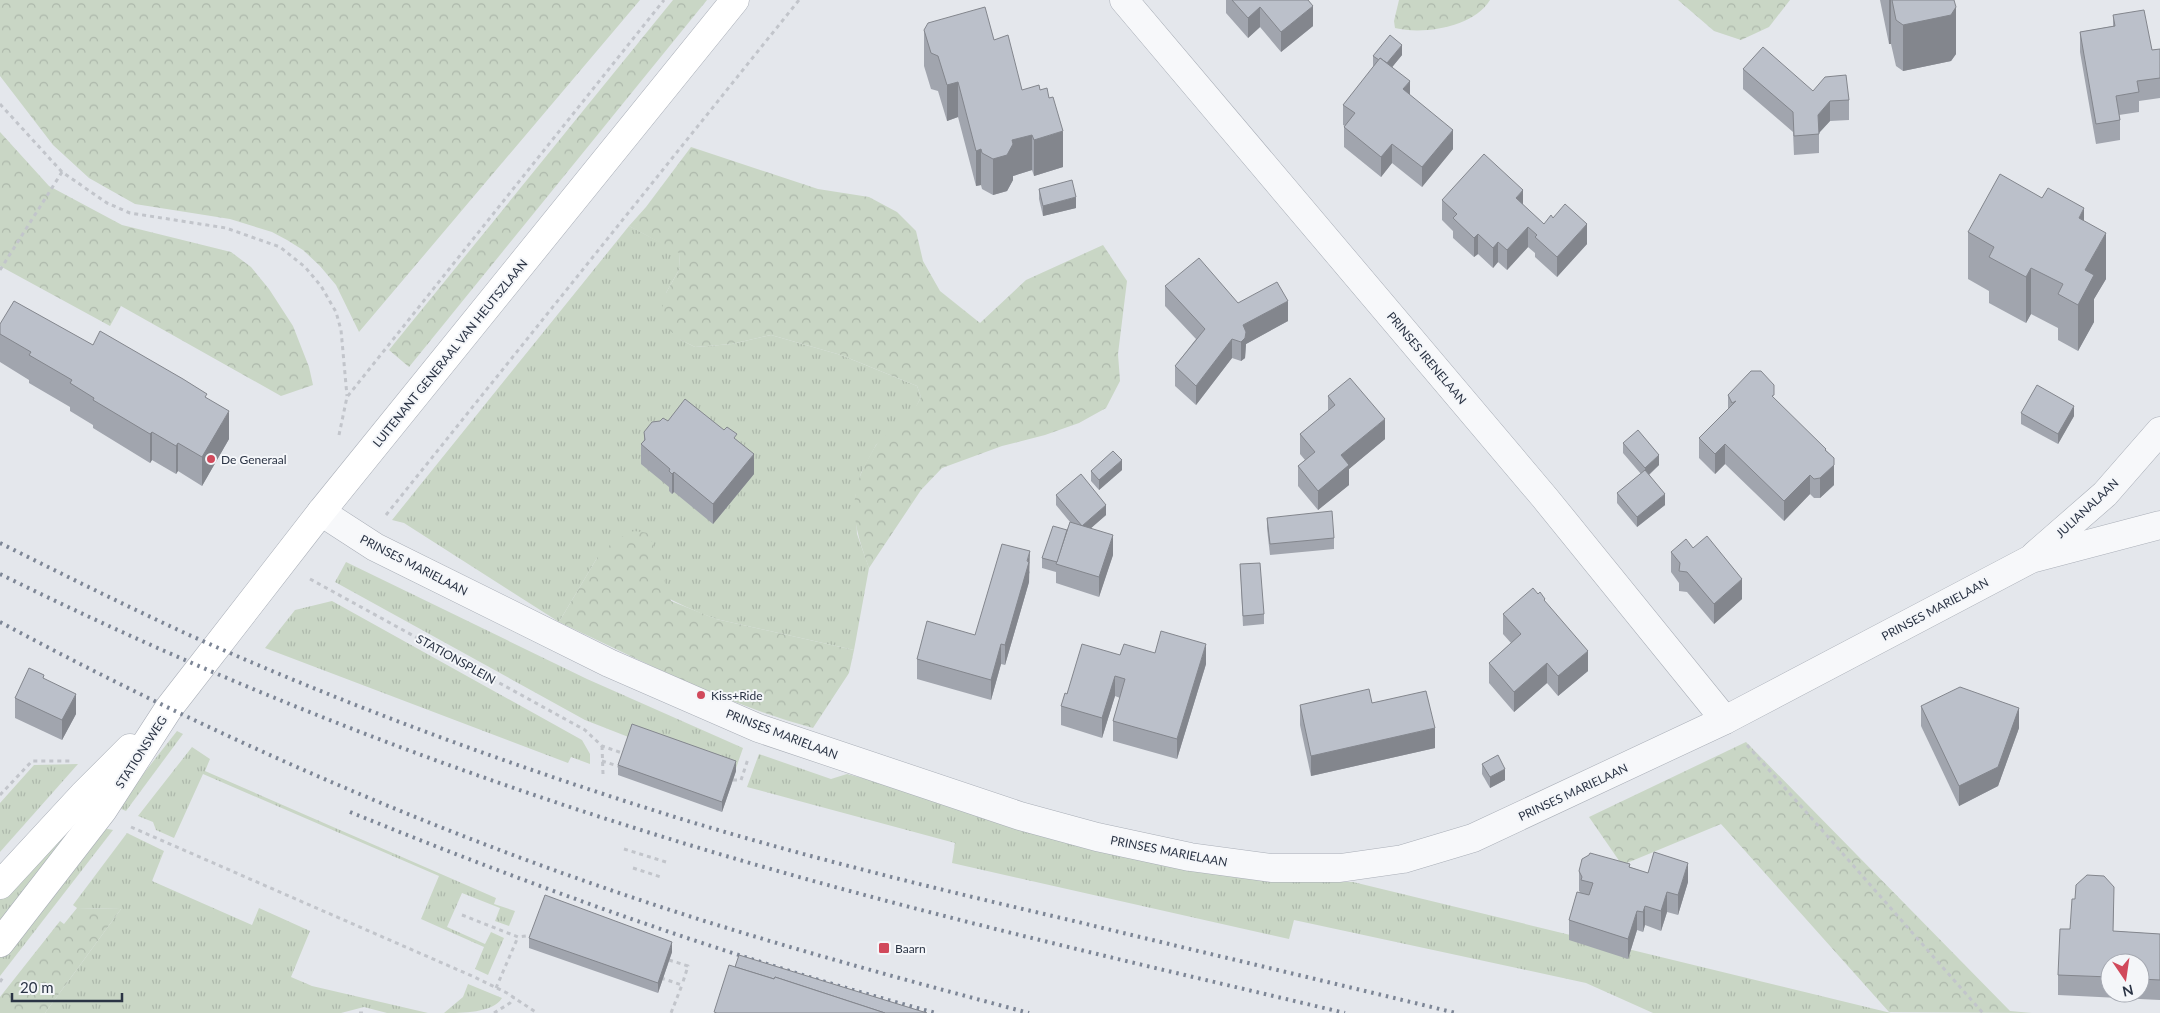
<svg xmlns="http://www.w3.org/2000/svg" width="2160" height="1013" viewBox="0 0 2160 1013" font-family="Lato,sans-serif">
<defs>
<pattern id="grass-tufts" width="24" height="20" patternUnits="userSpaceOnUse" patternTransform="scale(1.25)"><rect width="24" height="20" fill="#c9d6c5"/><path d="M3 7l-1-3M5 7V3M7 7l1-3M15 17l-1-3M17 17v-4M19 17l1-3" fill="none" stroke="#adb8ab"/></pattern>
<pattern id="forest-crowns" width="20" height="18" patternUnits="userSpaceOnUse" patternTransform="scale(1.25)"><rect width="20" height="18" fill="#c9d6c5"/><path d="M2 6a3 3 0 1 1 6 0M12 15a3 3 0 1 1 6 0" fill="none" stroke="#adb8ab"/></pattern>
</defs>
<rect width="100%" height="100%" fill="#e4e7ec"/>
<g fill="url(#grass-tufts)">
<path d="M629,226l50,26 1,16 -14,25 15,47 14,7 37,-3 39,-9 70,20 76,31 4,11 -7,14 -14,15 -24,19 -15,28 -6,25 2,36 12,34 -15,82 -138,-31c-43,-15 -80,-39 -119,-61l-38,64 -155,-99 -12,-3z"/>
<polygon points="346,562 587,679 743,748 735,771 631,738 585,720 335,582"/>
<polygon points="332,601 582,740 590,754 590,764 571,757 568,763 265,648 295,610"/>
<polygon points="177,731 183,734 126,811 119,808 118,806"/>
<polygon points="192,747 210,759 205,771 496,898 494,904 515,911 509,926 495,921 500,908 462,893 447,927 485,944 491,932 504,938 488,975 475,969 484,947 421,919 439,876 203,774 174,838 156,830 153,822 138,816"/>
<polygon points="759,754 831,779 847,774 896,787 1067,843 1264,880 1353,882 1891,1013 1653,1013 1586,983 1294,920 1289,939 952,863 955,843 747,787"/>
<polygon points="78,764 0,852 0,803 34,765"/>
<polygon points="82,812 86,815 0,925 0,900"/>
<polygon points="103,828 113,830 0,976 0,957"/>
<polygon points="127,833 164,851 152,881 252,925 259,908 310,931 291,977 312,986 428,1013 387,1013 364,1007 341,1013 45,1013 121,909 77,908 73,905"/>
<path d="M468,984l34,14c-9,15 -40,15 -58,15l19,-16z"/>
</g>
<g fill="url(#forest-crowns)">
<polygon points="0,0 640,0 359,332 336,285 320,266 303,250 287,240 272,232 230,219 135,204 89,178 53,145 0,76"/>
<polygon points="673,0 707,0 409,367 389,350"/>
<path d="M1399,0h91c-16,27 -66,35 -95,28l-1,-7z"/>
<polygon points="1678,0 1790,0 1769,27 1741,40 1714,31"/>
<polygon points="0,132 49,186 122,225 231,252 251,267 269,289 293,326 309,367 313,385 281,396 121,306 110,326 0,266"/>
<path d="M691,147l127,42 51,8 28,15 19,19 7,30 17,30 40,32 46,-43 77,-35 24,36 -9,73 2,27 -14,27 -27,15 -34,12 -43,11 -60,22 -21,22 -52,78c-14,-38 -23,-69 -2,-107 3,-5 6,-12 10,-17 17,-18 32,-22 44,-47l-4,-11 -76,-31 -70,-20 -39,9 -37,3 -14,-7 -13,-11 -6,-21 4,-15 14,-25 -1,-15 -50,-27 17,-19z"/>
<path d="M634,531l15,2 22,68 45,18 138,31 -5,23 -36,55c-89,-24 -171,-67 -254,-106l38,-64 19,-19z"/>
<polygon points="1746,742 2010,1011 2032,1013 1889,1012 1721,824 1622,865 1589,817"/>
<polygon points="77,908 121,909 45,1013 0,1013 0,997 60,921 64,924"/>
</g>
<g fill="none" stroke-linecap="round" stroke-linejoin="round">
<g stroke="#a9aeb7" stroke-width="29">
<g id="minor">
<polyline points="1124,0 1545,498 1725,720"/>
<polyline points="321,512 375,547 609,663 758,728 1020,816 1097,837 1190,857 1271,868 1340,868 1403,859 1473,838 1725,720 2031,559 2160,525"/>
<polyline points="2035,555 2105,494 2160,431"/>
</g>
</g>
<g stroke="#a9aeb7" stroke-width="29">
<g id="secondary">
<polyline points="0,885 83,795 130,748"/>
<polyline points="0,943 103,810 169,708 321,512 735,0"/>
</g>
</g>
<g stroke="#c2c5cb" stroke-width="3" stroke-dasharray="4 4" stroke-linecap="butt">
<polyline points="0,104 62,172 107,203 130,213 226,228 280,247 305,267 321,286 336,312 341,330 347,396"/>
<polyline points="0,270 62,172"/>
<polyline points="339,435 347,397 664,0"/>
<polyline points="386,515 799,0"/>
<polyline points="310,579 585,730 602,746 625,754"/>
<polyline points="1747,745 1983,1013"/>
<polyline points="602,746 603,774"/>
<polyline points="602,761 621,767"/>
<polyline points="733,780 741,780"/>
<polyline points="741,780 748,759"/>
<polyline points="0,795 32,761 71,761"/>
<polyline points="131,827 472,976 507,993 537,1013"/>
<polyline points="624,849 666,862"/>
<polyline points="633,868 661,877"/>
<polyline points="462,915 518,937 534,935"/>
<polyline points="669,960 688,966 682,985"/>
<polyline points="661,978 682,985 671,1013"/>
<polyline points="0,982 4,976"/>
<polyline points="496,988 518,937"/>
<polyline points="359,1013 365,1013"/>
<polyline points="494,1013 510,1003 514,997"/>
</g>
<use href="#minor" stroke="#f7f8fa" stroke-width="28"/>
<use href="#secondary" stroke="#fff" stroke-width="28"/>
<g stroke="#7d8696" stroke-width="4" stroke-dasharray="2.5 5" stroke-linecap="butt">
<path d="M0,543c62,31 124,62 187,91 160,72 325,132 491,184 131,40 263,72 396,103 127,31 255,61 382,92"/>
<path d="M0,574c230,114 471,206 716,279 208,62 419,110 629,160"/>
<path d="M0,622c205,110 419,204 640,278 128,43 258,78 389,113"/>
<path d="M350,812c192,78 386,148 586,201"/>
</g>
</g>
<g fill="#a1a5ae" fill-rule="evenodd">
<polygon points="1226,0 1308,0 1313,26 1281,52 1260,27 1248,38 1226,13"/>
<polygon points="1880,0 1954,0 1956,54 1951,61 1903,71 1896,66 1891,44 1889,44"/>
<polygon points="2113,15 2152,50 2160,49 2160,98 2139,101 2139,112 2119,115 2120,120 2120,140 2096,144 2080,52 2080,32 2113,26"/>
<polygon points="924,30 994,40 1022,90 1063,167 1034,176 1032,170 1013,176 1013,180 1007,191 993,195 982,189 981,185 976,186 958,117 947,121 938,91 931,89 924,66"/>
<polygon points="1402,55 1392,67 1410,95 1453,149 1422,187 1392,163 1381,177 1344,147 1344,127 1345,126 1343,125 1343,105 1374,67 1373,66 1373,56"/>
<polygon points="1743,69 1813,91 1849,100 1849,120 1830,121 1819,133 1819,153 1794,155 1793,132 1743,89"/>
<polygon points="1039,189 1076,208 1043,216 1039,199"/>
<polygon points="1442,200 1523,205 1544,224 1553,218 1587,244 1557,277 1535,257 1535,253 1528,247 1507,270 1498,262 1493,268 1478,254 1474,257 1453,238 1453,231 1442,220"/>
<polygon points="2084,221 2106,279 2094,299 2094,322 2078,351 2058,340 2058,328 2031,314 2026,323 1989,303 1989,291 1968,279 1968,232"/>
<polygon points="1165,286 1238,303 1288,321 1246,344 1245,358 1241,361 1232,358 1196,405 1175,386 1175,366 1196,339 1165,306"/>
<polygon points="0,324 93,345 207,398 229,439 202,486 178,471 176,474 152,460 150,463 93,428 93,425 70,411 70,407 29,383 29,380 0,362"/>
<polygon points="1728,395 1774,399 1834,458 1834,485 1820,498 1814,498 1810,494 1784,521 1725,464 1715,474 1699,458 1699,438 1728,409"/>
<polygon points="1328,396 1385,439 1349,469 1349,485 1318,510 1298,486 1298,466 1305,460 1300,454 1300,434 1328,411"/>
<polygon points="2021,413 2074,416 2058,444 2021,424"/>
<polygon points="668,421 737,440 754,474 713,524 674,492 672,494 669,491 669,487 641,464 641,444 644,440 644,432"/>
<polygon points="1623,443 1659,465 1649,475 1665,505 1637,527 1617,503 1617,493 1641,474 1623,453"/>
<polygon points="1122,470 1099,490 1091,481 1091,471"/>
<polygon points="1056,495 1106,515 1091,528 1113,555 1099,597 1056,583 1056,572 1042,568 1042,558 1067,530 1070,522 1056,505"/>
<polygon points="1267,518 1334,538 1334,549 1270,555 1267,528"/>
<polygon points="1693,548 1742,599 1714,624 1687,592 1679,591 1679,583 1671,572 1671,552"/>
<polygon points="1240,564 1264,614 1264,624 1243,626"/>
<polygon points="1030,571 1029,574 1029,582 1005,665 1001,664 991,700 917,679 917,659 975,635"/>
<polygon points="1545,602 1588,671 1558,696 1547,683 1514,712 1489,683 1489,663 1511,643 1503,634 1503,614"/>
<polygon points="1155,653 1206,664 1177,759 1113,741 1113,721 1120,698 1115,696 1102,738 1061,725 1061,706 1067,694 1120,655"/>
<polygon points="15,698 76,714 62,740 15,718"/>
<polygon points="1372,703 1435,748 1311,776 1300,725 1300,705"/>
<polygon points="1921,706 2019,728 1998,786 1959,806 1921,726"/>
<polygon points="1482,764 1505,780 1490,788 1482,774"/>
<polygon points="618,765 736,771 722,812 618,775"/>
<polygon points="1630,867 1648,873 1688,882 1678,915 1667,912 1661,931 1645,925 1643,932 1637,930 1628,959 1569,940 1569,920 1580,892 1579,891 1579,871"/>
<path d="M2114,907l-1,24 47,3v66l-102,-5v-20l12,-46zM2110,963h30v30h-30z"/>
<polygon points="529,938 672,952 658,993 529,948"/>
</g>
<g fill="#83868d">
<rect x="1889" y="0" width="2" height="44"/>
<polygon points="1313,6 1313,26 1281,52 1281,32"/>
<polygon points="1260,7 1260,27 1248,38 1248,18"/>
<polygon points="1956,7 1956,54 1951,61 1903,71 1903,25"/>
<polygon points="1402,45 1402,55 1385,76 1385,65"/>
<polygon points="1410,81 1410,101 1403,89"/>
<polygon points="958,82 958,117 947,121 947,85"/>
<polygon points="1830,101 1830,121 1818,134 1818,115"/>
<polygon points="1453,130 1453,149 1422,187 1422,167"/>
<polygon points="1063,131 1063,167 1034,176 1034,140"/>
<polygon points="1032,135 1032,170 1013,176 1013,180 1007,191 993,195 993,159 1012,140"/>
<polygon points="1392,144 1392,163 1381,177 1381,157"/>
<polygon points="981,149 981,185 976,186 976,151"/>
<polygon points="1523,190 1523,209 1516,198"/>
<polygon points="1076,197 1076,208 1043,216 1043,206"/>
<polygon points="2084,208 2084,255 2079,218"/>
<polygon points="1587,224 1587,244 1557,277 1557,257"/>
<polygon points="1528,227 1528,247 1507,270 1507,250"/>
<polygon points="2106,233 2106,279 2094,299 2094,322 2078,351 2078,305 2085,270"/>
<polygon points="1478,234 1478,254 1474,257 1474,238"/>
<polygon points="1498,242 1498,262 1493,268 1493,248"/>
<polygon points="2031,268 2031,314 2026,323 2026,277"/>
<polygon points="1288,301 1288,321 1246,344 1245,358 1241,361 1241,342 1243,325"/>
<polygon points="1232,339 1232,358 1196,405 1196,386"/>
<polygon points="2074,406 2074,416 2058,444 2058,434"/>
<polygon points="229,411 229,439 202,486 202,457"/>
<polygon points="1385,419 1385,439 1349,469 1349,485 1318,510 1318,491 1341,455"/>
<polygon points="152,432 152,460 150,463 150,434"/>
<polygon points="178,443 178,471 176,474 176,446"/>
<polygon points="1725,444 1725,464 1715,474 1715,454"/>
<polygon points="754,454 754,474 713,524 713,504"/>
<polygon points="1659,455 1659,465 1645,478 1645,468"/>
<polygon points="1122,460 1122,470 1099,490 1099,480"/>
<polygon points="1834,465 1834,485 1820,498 1820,478"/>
<polygon points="674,472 674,492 672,494 672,474"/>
<polygon points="1810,475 1810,494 1784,521 1784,501"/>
<polygon points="1665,494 1665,505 1637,527 1637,517"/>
<polygon points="1106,505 1106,515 1082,536 1082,526"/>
<polygon points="1113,535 1113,555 1099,597 1099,577"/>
<polygon points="1030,551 1029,582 1005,665 1005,645"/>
<polygon points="1742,579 1742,599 1714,624 1714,604"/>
<polygon points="1001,644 1001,664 991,700 991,680"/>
<polygon points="1206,644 1206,664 1177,759 1177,739"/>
<polygon points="1588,651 1588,671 1558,696 1558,676"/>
<polygon points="1547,663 1547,683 1514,712 1514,692"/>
<polygon points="1115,676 1115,696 1102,738 1102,718"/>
<polygon points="76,694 76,714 62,740 62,720"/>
<polygon points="2019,708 2019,728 1998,786 1959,806 1959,786"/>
<polygon points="1435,728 1435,748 1311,776 1311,756"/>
<polygon points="736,761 736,771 722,812 722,802"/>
<polygon points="1505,769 1505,780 1490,788 1490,777"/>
<polygon points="1688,863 1688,882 1678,915 1678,895"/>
<polygon points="1667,892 1667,912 1661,931 1661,911"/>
<polygon points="1645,906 1645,925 1643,932 1643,912"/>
<polygon points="1637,911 1637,930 1628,959 1628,939"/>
<polygon points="672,942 672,952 658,993 658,983"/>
</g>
<g fill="#bbc0ca" stroke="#83868d">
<polygon points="1232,0 1308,0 1313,6 1281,32 1260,7 1248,18"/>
<polygon points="1892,0 1954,0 1956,7 1951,15 1903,25 1896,20"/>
<polygon points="985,7 994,40 1008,35 1022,90 1039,85 1040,90 1047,88 1049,98 1053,97 1063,131 1034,140 1032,135 1012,140 1013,144 1007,155 993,159 982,153 981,149 976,151 958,82 947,85 938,56 931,53 924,30 928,23"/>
<polygon points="2144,10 2152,50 2160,49 2160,78 2137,81 2139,92 2116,96 2120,120 2096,124 2080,32 2115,26 2113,15"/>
<polygon points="1390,35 1402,45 1387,63 1380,58 1379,60 1373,56"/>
<polygon points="1763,47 1813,91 1825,77 1846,75 1849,100 1830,101 1818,115 1819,134 1794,136 1793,112 1743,69"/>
<polygon points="1380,58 1410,81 1403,89 1453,130 1422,167 1392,144 1381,157 1344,127 1355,113 1343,105"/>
<polygon points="1484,154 1523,190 1516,198 1544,224 1551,215 1553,218 1565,204 1587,224 1557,257 1535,237 1537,235 1528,227 1507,250 1498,242 1493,248 1478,234 1474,238 1453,218 1457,214 1442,200"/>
<polygon points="2000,174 2042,198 2048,188 2084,208 2079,218 2106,233 2085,270 2094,275 2078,305 2058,294 2063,284 2031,268 2026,277 1989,257 1994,247 1968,232"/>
<polygon points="1072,180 1076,197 1043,206 1039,189"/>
<polygon points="1199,258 1238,303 1277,282 1288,301 1243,325 1246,332 1245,338 1241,342 1232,339 1196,386 1175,366 1205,329 1165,286"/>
<polygon points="14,301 93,345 100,331 183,379 207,394 205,397 229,411 202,457 178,443 176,446 152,432 150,434 93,400 94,398 70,383 72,380 29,355 31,352 0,334 0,324"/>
<polygon points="1751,371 1761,371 1774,385 1774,395 1772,396 1826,449 1825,450 1834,458 1834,465 1820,478 1814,479 1810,475 1784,501 1725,444 1715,454 1699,438 1736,401 1732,403 1728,395"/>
<polygon points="1350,378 1385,419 1341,455 1349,465 1318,491 1298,466 1315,452 1300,434 1335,405 1328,396"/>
<polygon points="2037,385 2074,406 2058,434 2021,413"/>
<polygon points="685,399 724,430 727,427 737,434 734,438 754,454 713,504 674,472 672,474 669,471 670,469 641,444 645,440 644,432 652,422 660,421 663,418 668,421"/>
<polygon points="1638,430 1659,455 1645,468 1623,443"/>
<polygon points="1113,451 1122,460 1099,480 1091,471"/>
<polygon points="1645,470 1665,494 1637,517 1617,493"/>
<polygon points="1081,474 1106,505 1082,526 1056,495"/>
<polygon points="1332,511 1334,538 1270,544 1267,518"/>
<polygon points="1070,522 1113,535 1099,577 1056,564"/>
<polygon points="1053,526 1067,530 1057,562 1042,558"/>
<polygon points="1707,536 1742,579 1714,604 1687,572 1679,571 1680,563 1671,552 1686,539 1693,548"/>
<polygon points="1002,544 1030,551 1027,561 1029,562 1005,645 1001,644 991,680 917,659 927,621 975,635"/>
<polygon points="1260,563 1264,614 1243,616 1240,564"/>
<polygon points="1533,588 1538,594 1540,592 1545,599 1544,600 1588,651 1558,676 1547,663 1514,692 1489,663 1521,634 1503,614"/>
<polygon points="1161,631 1206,644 1177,739 1113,721 1125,679 1115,676 1102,718 1061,706 1065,693 1067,694 1082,644 1120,655 1124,644 1155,653"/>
<polygon points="29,668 44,675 43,678 76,694 62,720 15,698"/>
<polygon points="1960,687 2019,708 1998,767 1959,786 1921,706"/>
<polygon points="1369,689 1372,703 1426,691 1435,728 1311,756 1300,705"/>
<polygon points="632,724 736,761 722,802 618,765"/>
<polygon points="1498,755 1505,769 1490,777 1482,764"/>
<polygon points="1654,852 1688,863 1678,895 1667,892 1661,911 1645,906 1643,912 1637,911 1628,939 1569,920 1577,892 1589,895 1593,883 1581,880 1582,877 1579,871 1582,859 1589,855 1590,853 1630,864 1629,867 1648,873"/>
<polygon points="2087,875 2104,876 2114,887 2113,931 2160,934 2160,980 2140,979 2140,963 2110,963 2110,977 2058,975 2060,929 2070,929 2072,899 2075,899 2076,885"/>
<polygon points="545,895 672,942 658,983 529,938"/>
<polygon points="739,955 927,1013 885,1013 775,977 774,979 735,967"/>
<polygon points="729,965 774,979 775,977 885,1013 717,1013 714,1012"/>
</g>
<g fill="#d1495b" stroke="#f4f6f9" stroke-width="2">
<circle cx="211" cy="459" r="5"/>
<circle cx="701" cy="695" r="5"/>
<rect x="878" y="942" width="12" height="12" rx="2.5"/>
</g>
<g text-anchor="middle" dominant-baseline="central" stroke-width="4" stroke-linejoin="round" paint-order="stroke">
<g font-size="12" fill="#2b3445" stroke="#f4f6f9">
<text transform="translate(450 353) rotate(-51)">LUITENANT GENERAAL VAN HEUTSZLAAN</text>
<text transform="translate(1427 358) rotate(50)">PRINSES IRENELAAN</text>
<text transform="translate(2087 508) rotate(-43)">JULIANALAAN</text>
<text transform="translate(414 565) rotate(27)">PRINSES MARIELAAN</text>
<text transform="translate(1935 609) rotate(-28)">PRINSES MARIELAAN</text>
<text transform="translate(456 659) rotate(29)">STATIONSPLEIN</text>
<text transform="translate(782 734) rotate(21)">PRINSES MARIELAAN</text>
<text transform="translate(141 752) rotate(-57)">STATIONSWEG</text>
<text transform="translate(1573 792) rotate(-25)">PRINSES MARIELAAN</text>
<text transform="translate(1169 851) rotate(11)">PRINSES MARIELAAN</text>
</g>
<g font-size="12" fill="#2b3445" stroke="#f4f6f9" text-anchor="start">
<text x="221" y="459">De Generaal</text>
<text x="711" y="695">Kiss+Ride</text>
<text x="895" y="948">Baarn</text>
</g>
</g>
<g transform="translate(2125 978) rotate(167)"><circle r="24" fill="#f4f6f9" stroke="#a4a8b1"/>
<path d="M0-4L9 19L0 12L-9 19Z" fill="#d1495b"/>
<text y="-8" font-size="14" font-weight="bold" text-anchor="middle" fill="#2b3445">N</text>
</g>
<path d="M12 993v8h110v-8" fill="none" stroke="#2b3445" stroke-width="2.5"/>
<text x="20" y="993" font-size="15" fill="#2b3445" stroke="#f4f6f9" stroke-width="4" paint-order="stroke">20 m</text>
</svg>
